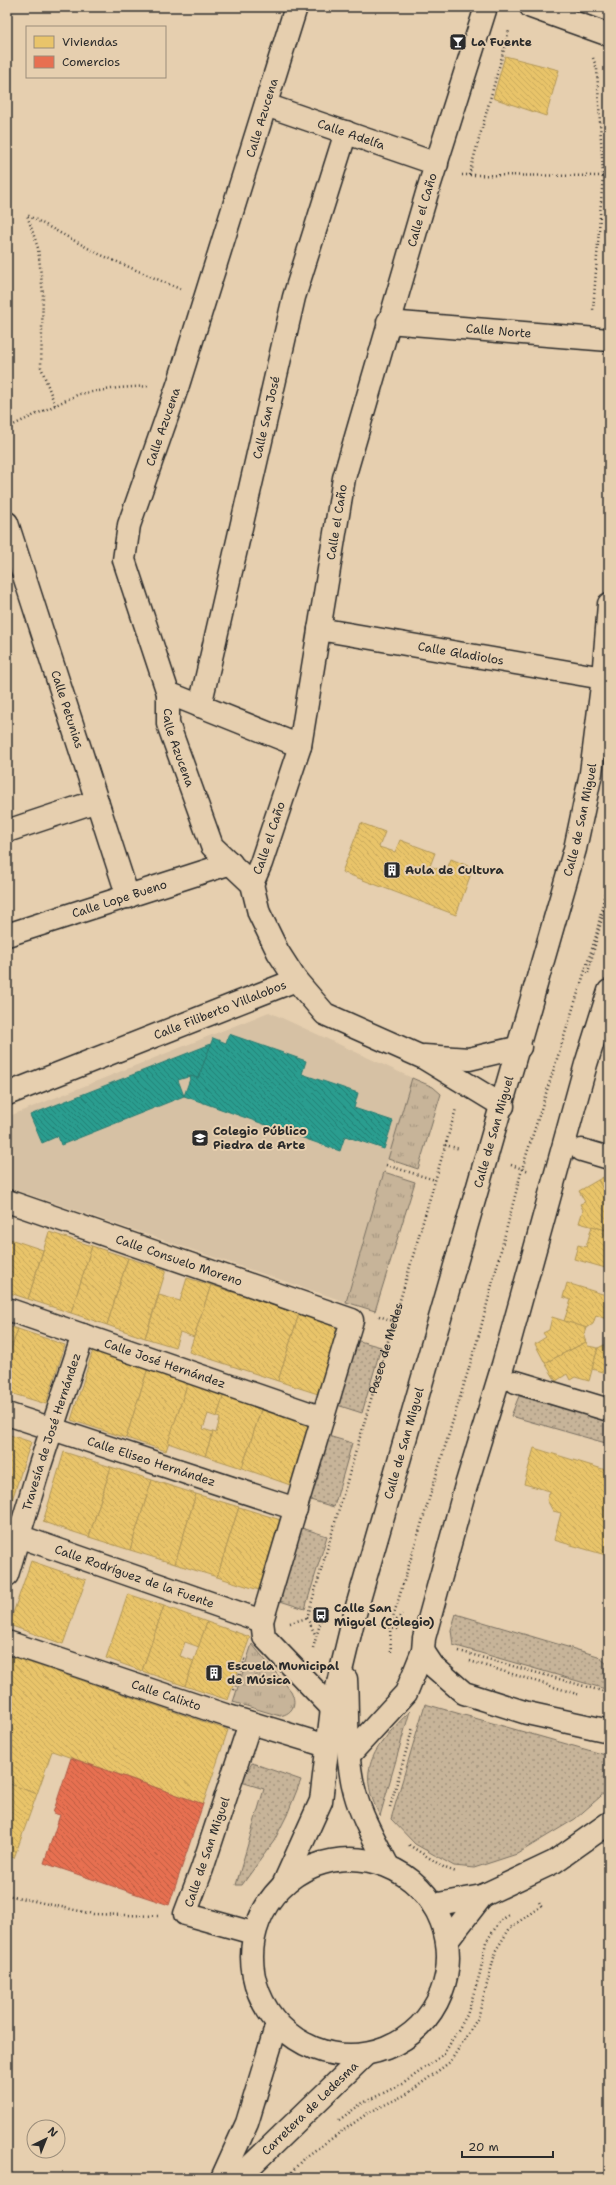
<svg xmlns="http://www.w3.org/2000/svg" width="616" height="2185" viewBox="0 0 616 2185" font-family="'Shantell Sans',sans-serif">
<defs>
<pattern id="grass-dots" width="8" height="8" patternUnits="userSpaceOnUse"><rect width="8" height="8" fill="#c7b499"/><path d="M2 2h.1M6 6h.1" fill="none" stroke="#a2937d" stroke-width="1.8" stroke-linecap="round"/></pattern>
<pattern id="park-tufts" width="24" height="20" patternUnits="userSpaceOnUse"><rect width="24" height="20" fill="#c7b499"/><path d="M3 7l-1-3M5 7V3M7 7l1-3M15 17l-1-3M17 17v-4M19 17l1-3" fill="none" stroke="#a2937d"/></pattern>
<pattern id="homes-back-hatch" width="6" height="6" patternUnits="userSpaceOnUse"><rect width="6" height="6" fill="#e9c46a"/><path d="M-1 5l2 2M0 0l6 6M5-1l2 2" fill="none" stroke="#c8a95c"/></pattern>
<pattern id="shops-back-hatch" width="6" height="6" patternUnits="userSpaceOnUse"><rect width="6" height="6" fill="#e76f51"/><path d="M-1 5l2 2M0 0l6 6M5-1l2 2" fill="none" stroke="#bb5b43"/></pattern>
<pattern id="schools-back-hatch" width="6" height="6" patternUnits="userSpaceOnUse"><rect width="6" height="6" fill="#2a9d8f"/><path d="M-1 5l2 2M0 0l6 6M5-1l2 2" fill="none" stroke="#248075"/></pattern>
</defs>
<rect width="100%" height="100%" fill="#e6cfaf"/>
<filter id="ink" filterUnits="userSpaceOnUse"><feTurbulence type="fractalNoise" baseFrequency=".025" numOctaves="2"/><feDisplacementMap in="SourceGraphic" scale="8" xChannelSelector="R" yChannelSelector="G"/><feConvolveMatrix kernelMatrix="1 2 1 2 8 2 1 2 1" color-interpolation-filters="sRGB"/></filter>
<g filter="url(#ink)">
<polygon fill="#d6c1a4" points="269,1012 412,1078 346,1302 7,1187 7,1117"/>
<g fill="url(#grass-dots)" stroke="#797062">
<polygon points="352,1339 381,1347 362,1413 334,1404"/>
<polygon points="519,1396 609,1421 609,1444 511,1416"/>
<polygon points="325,1435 352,1443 334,1507 307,1499"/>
<polygon points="299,1527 327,1536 305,1609 277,1600"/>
<polygon points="456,1614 598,1656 609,1666 609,1690 453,1645 451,1630"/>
<polygon points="425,1704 609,1756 609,1789 575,1819 517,1854 474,1868 454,1866 415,1844 391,1819"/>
<path d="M410,1711l-30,105c-26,-49 -4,-70 30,-105z"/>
<polygon points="252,1763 301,1780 287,1815 274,1841 242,1885 236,1885 264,1789 241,1782"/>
</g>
<g fill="url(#park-tufts)" stroke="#797062">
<polygon points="412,1078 433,1087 441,1094 418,1169 388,1159"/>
<polygon points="384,1172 415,1182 375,1311 346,1302"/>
<path d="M252,1644l39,47c6,12 3,22 -11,25l-47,-14z"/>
</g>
<g fill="url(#homes-back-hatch)" stroke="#b09657">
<polygon points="505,56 559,70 546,116 493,98"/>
<polygon points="361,823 385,832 379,847 395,852 400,840 435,853 430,866 446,872 451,859 473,868 456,915 342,872"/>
<polygon points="609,1174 609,1200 598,1180"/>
<polygon points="598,1180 609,1200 609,1231 579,1223 583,1210 580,1204 585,1202 579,1191"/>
<polygon points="592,1226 609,1231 609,1269 574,1259 578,1245 586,1247"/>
<polygon points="49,1232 92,1246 71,1313 28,1299"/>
<polygon points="7,1238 43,1250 28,1299 7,1292"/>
<polygon points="92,1246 128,1258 107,1325 71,1313"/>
<polygon points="128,1258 166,1270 145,1338 107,1325"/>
<polygon points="187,1278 211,1285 194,1337 180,1332 175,1347 145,1338 159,1295 180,1301"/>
<polygon points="567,1283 609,1296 609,1316 606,1319 596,1315 593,1324 587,1328 564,1321 571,1300 563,1297"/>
<polygon points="211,1285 299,1314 278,1381 189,1352"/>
<polygon points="299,1314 342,1329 321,1395 278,1381"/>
<polygon points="552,1317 587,1328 584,1337 586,1342 545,1363 535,1344 546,1337 543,1333 549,1330"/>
<polygon points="7,1326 18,1329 7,1361"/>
<polygon points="18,1329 65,1345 46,1404 7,1392 7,1361"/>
<polygon points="586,1342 588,1346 598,1348 589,1381 575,1377 570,1380 567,1374 556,1381 545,1363"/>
<polygon points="604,1345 609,1346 609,1374 592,1369 598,1348"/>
<polygon points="93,1350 148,1368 126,1438 71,1420"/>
<polygon points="148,1368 188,1382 166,1451 126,1438"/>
<polygon points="188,1382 224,1394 217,1417 208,1414 203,1429 213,1432 205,1456 168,1443"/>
<polygon points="224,1394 262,1407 242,1468 205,1456 213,1432 216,1433 220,1418 217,1417"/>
<polygon points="262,1407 314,1425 293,1486 242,1468"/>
<polygon points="7,1434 31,1442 8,1512 7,1512"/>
<polygon points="534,1448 609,1471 609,1556 554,1540 561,1513 553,1511 547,1500 550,1491 524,1484"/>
<polygon points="64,1452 111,1467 89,1537 43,1522"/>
<polygon points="111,1467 152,1480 130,1550 89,1537"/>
<polygon points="152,1480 196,1494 175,1564 130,1550"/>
<polygon points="196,1494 239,1507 217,1577 175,1564"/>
<polygon points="239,1507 284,1521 262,1591 217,1577"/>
<polygon points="31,1561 86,1580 63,1644 9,1625"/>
<polygon points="128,1594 164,1606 142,1671 106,1658"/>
<polygon points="164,1606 207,1622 199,1647 185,1642 180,1656 194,1661 185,1686 142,1671"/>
<polygon points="207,1622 250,1637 228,1700 185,1686"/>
<polygon points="7,1655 228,1730 203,1804 52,1751 37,1794 7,1783"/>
<polygon points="7,1783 37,1794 14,1858 7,1855"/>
</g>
<polygon fill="url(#shops-back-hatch)" stroke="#af5b46" points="71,1758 203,1804 169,1905 44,1863 60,1815 53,1813"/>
<g fill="url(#schools-back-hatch)" stroke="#2a7b71">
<polygon points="229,1034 306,1061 302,1074 358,1093 354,1108 393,1121 384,1149 345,1136 340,1151 184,1096 191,1076 198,1078 213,1038 226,1043"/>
<polygon points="211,1044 198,1078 191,1076 178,1080 184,1096 61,1145 58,1136 42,1143 30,1115"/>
</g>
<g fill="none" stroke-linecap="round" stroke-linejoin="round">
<g stroke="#2b2b2b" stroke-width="25">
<g id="minor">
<path id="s2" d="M296,7l-118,378 -49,140 -5,35 44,133v31l44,122 40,38 7,29 19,39 18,28 29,34 99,44 79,48"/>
<polyline points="531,7 609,35"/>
<path id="s3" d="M266,105l171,59"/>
<path id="s4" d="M388,322l221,18"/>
<path id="s5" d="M7,523l121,374"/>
<path id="s6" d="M319,629l284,49"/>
<polyline points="168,693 300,746"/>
<path id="s7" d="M200,706l94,-409 52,-165"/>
<polyline points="7,831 97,801"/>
<path id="s8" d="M252,884l9,-21 39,-117 44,-268 83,-285 59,-186"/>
<path id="s9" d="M7,935l224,-72"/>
<polyline points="424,1056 469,1059 520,1047"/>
<path id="s10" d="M7,1094l289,-114"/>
<polyline points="582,1150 609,1158"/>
<path id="s11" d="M7,1201l345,119 -90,301 2,16 68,71"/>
<path id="s12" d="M7,1309l316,109"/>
<polyline points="516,1382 609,1410"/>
<path id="s13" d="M7,1414l289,95"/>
<path id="s14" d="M7,1532l255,89"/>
<path id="s15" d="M7,1575l33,-110 43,-130"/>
<path id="s16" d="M7,1642l218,73 102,31"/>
<polyline points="423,1651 433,1666 464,1693 527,1713 609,1731"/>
<polyline points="250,1723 202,1869 185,1914 253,1933"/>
<polyline points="349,1755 406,1693 423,1651 424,1638 465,1489 503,1365 586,1064 609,991"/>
<polyline points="433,1905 482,1896 554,1862 609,1823"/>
<polyline points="447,1941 482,1896"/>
</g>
</g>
<g stroke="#2b2b2b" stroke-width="25">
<g id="major">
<path d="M346,1679c2,37 -1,78 9,114 7,26 21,49 33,73"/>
<circle cx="350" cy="1957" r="98"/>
<path id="s17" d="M284,1883l37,-82 11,-93 22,-91 221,-768 16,-76 12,-95 6,-74"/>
<polyline points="222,2178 247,2123 277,2024"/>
<path id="s18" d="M238,2178l126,-122"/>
</g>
</g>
<g stroke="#2b2b2b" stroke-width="2.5" stroke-dasharray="1 3" stroke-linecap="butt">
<polyline points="593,58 597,69 603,175 593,311"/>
<polyline points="462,175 609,176"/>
<polyline points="469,175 509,31"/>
<polyline points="55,405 41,367 43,294 38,248 27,215 99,254 180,289"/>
<polyline points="7,428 79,394 118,388 149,386"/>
<polyline points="588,973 609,890"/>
<polyline points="445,1145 460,1149"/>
<polyline points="386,1165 435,1180"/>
<polyline points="511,1165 529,1171"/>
<polyline points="379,1316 393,1321"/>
<path id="s1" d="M307,1618l149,-509"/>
<polyline points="307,1618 316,1636"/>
<polyline points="290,1623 307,1618"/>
<polyline points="380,1624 390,1627 402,1614"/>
<polyline points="390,1627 391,1654"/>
<polyline points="398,1629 390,1627 479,1335 522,1169 596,936 609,874"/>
<polyline points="313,1648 324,1610"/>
<polyline points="459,1651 609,1693"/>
<polyline points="470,1661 580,1695"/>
<polyline points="234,1690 245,1660 243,1659"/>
<polyline points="390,1807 413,1727"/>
<polyline points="409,1845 445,1868 456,1872"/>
<polyline points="7,1895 93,1914 158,1916"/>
<polyline points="339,2120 361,2104 404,2083 444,2054 467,2015 480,1973 486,1942 500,1921 509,1915"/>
<polyline points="286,2178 304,2158 368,2113 407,2094 450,2062 478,2018 496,1950 510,1928 541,1906 538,1900"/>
</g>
<use href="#minor" stroke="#e6cfaf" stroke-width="22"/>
<use href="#major" stroke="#e6cfaf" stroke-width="22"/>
</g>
</g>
<defs>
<g id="bar-square" transform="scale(0.9)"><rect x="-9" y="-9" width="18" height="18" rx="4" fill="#2b2b2b" stroke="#e6cfaf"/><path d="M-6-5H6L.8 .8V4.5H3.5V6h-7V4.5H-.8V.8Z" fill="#fff"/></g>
<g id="building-square" transform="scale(0.9)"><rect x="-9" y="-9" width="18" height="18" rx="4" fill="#2b2b2b" stroke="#e6cfaf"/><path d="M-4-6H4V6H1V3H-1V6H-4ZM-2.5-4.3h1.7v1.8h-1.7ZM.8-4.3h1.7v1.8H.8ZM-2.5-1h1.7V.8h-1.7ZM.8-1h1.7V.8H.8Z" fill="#fff"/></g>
<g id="school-square" transform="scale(0.9)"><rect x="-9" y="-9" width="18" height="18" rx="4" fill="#2b2b2b" stroke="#e6cfaf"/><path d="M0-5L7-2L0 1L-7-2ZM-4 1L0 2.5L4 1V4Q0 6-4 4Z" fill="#fff"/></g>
<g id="bus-square" transform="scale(0.9)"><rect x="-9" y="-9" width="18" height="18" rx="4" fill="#2b2b2b" stroke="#e6cfaf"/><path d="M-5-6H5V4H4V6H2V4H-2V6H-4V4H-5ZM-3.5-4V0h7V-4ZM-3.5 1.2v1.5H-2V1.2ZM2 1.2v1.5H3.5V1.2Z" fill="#fff"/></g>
</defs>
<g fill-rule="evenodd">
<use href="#bar-square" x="458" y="42"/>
<use href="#building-square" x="392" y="870"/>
<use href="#school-square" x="200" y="1138"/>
<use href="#bus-square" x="321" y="1615"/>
<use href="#building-square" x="214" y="1673"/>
</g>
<g text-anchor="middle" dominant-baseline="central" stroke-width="4" stroke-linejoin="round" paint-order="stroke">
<g font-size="12" font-weight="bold" fill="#2b2b2b" stroke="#e6cfaf" text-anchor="start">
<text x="471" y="42">La Fuente</text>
<text x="405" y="870">Aula de Cultura</text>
<text x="213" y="1131">Colegio Público<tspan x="213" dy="14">Piedra de Arte</tspan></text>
<text x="334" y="1608">Calle San<tspan x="334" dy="14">Miguel (Colegio)</tspan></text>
<text x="227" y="1666">Escuela Municipal<tspan x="227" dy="14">de Música</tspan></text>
</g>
<g font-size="12" fill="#2b2b2b" stroke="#e6cfaf">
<text transform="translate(262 118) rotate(-73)">Calle Azucena</text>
<text stroke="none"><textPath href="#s3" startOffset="90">Calle Adelfa</textPath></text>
<text stroke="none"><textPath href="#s8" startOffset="697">Calle el Caño</textPath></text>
<text stroke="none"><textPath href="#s4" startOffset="111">Calle Norte</textPath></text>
<text stroke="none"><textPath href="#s7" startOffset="296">Calle San José</textPath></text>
<text transform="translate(163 427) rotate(-71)">Calle Azucena</text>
<text stroke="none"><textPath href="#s8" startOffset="373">Calle el Caño</textPath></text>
<text stroke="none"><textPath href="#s6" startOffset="144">Calle Gladiolos</textPath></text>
<text stroke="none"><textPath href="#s5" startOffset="196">Calle Petunias</textPath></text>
<text stroke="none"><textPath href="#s2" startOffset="776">Calle Azucena</textPath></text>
<text stroke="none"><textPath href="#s17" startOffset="1106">Calle de San Miguel</textPath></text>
<text stroke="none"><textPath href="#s8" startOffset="49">Calle el Caño</textPath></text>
<text stroke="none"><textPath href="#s9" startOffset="118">Calle Lope Bueno</textPath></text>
<text stroke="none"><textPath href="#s10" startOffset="229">Calle Filiberto Villalobos</textPath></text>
<text stroke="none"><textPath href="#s17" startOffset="782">Calle de San Miguel</textPath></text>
<text stroke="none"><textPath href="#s11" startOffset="182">Calle Consuelo Moreno</textPath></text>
<text stroke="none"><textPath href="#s1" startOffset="281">Paseo de Medes</textPath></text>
<text stroke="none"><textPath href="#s12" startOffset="167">Calle José Hernández</textPath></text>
<text stroke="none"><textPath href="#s15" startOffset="150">Travesía de José Hernández</textPath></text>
<text stroke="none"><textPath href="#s17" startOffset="458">Calle de San Miguel</textPath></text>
<text stroke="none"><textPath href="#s13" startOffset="152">Calle Eliseo Hernández</textPath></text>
<text stroke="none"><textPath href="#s14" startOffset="135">Calle Rodríguez de la Fuente</textPath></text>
<text stroke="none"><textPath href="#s16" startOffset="168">Calle Calixto</textPath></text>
<text transform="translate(207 1852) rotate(-71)">Calle de San Miguel</text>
<text stroke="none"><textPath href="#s18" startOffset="100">Carretera de Ledesma</textPath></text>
</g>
</g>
<rect width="616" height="2185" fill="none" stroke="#e6cfaf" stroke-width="24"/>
<rect x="12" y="12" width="592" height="2161" fill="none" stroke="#2b2b2b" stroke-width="1.5" filter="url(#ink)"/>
<rect x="26" y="26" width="140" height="52" fill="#e6cfaf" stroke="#9b8d7a"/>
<rect x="34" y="36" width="20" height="12" fill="#e9c46a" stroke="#9b8d7a"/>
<text x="62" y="46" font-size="12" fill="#2b2b2b">Viviendas</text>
<rect x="34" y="56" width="20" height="12" fill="#e76f51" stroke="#9b8d7a"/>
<text x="62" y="66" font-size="12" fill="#2b2b2b">Comercios</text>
<g transform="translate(46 2139) rotate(43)"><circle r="19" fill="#e6cfaf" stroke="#9b8d7a"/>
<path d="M0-3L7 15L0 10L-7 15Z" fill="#2b2b2b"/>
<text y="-6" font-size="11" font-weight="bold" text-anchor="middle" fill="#2b2b2b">N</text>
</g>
<path d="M462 2151v6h91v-6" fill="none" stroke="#2b2b2b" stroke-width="2"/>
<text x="468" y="2151" font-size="12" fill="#2b2b2b" stroke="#e6cfaf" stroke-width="3" paint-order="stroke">20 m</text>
</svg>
